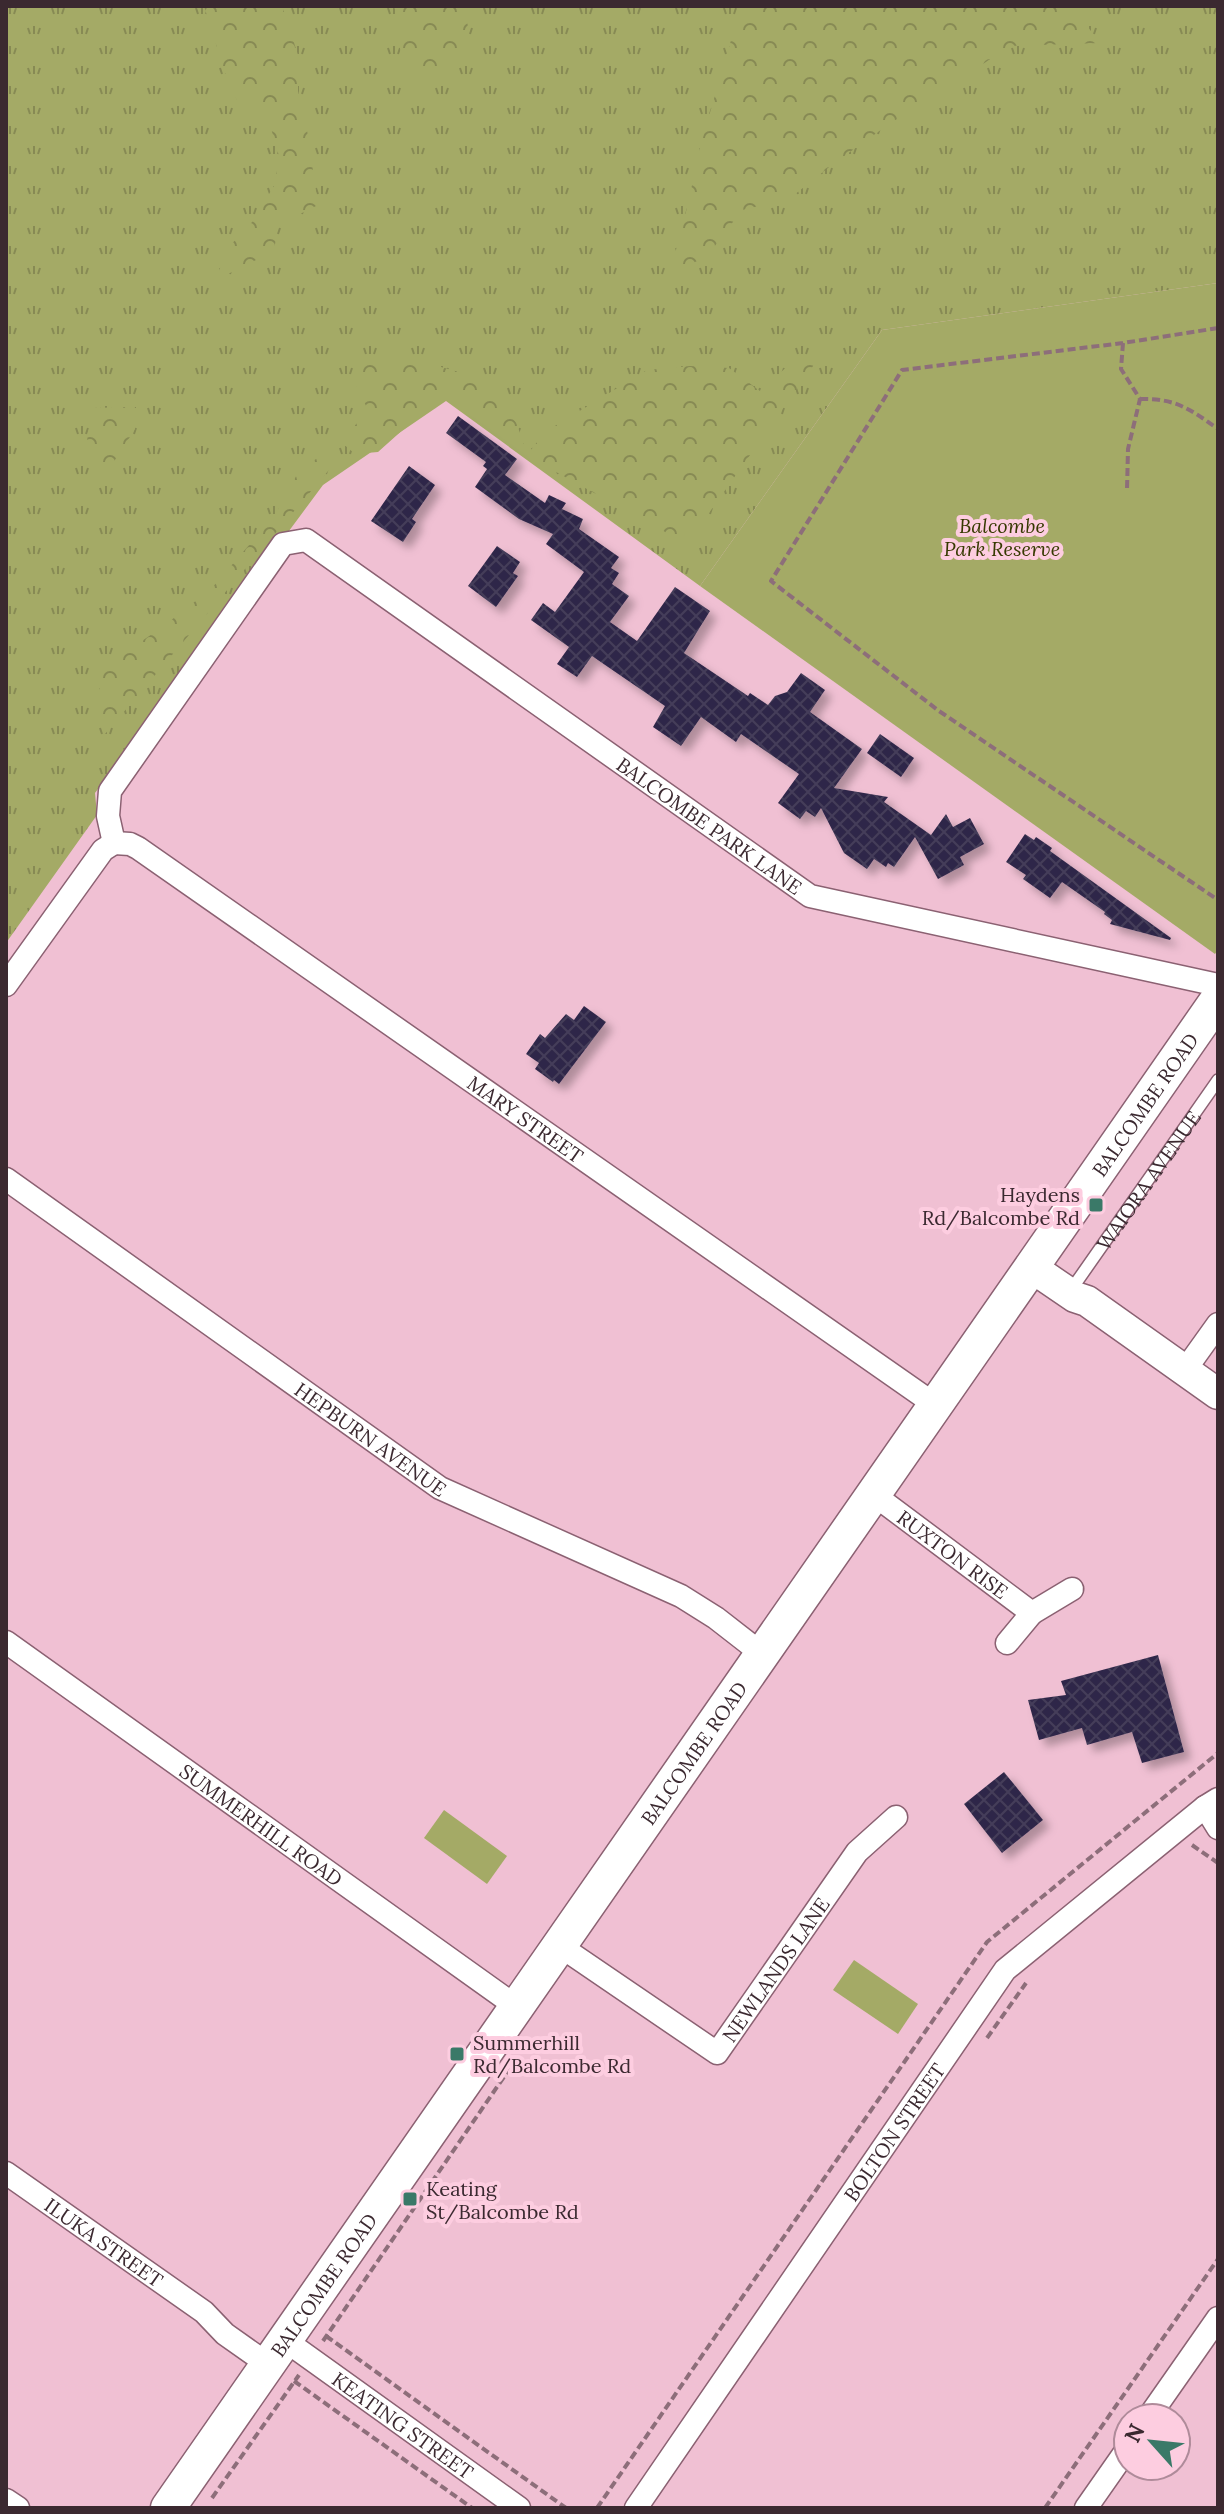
<svg xmlns="http://www.w3.org/2000/svg" width="1224" height="2514" viewBox="0 0 1224 2514" font-family="Lora,serif">
<defs>
<pattern id="grass-tufts" width="24" height="20" patternUnits="userSpaceOnUse" patternTransform="scale(2)"><rect width="24" height="20" fill="#a4aa66"/><path d="M3 7l-1-3M5 7V3M7 7l1-3M15 17l-1-3M17 17v-4M19 17l1-3" fill="none" stroke="#878a54"/></pattern>
<pattern id="forest-crowns" width="20" height="18" patternUnits="userSpaceOnUse" patternTransform="scale(2)"><rect width="20" height="18" fill="#a4aa66"/><path d="M2 6a3 3 0 1 1 6 0M12 15a3 3 0 1 1 6 0" fill="none" stroke="#878a54"/></pattern>
<pattern id="building-cross-hatch" width="8" height="8" patternUnits="userSpaceOnUse" patternTransform="scale(2)"><rect width="8" height="8" fill="#2f2748"/><path d="M0 0l8 8M0 8l8-8" fill="none" stroke="#453e5a"/></pattern>
<filter id="shadow"><feDropShadow dx="7" dy="7" stdDeviation="4" flood-color="#0004"/></filter>
</defs>
<rect width="100%" height="100%" fill="#f0c0d3"/>
<polygon fill="url(#grass-tufts)" points="6,6 1218,6 1218,283 882,330 700,586 446,401 323,485 95,793 97,815 6,943"/>
<g fill="url(#forest-crowns)">
<polygon points="204,6 282,6 298,55 298,91 306,123 318,205 278,225 274,251 216,280 226,250 253,221 275,184 279,156 270,125 238,102 227,79"/>
<path d="M394,6h64c27,33 -5,55 -25,83 -7,-5 -17,-9 -22,-15 -16,-18 -10,-46 -17,-68z"/>
<polygon points="741,6 1072,6 1100,43 1009,46 944,91 892,122 833,164 789,199 742,210 705,259 671,269 688,204 700,147"/>
<polygon points="801,354 818,359 687,544 527,456 444,393 378,452 355,454 341,442 368,410 354,381 358,362 402,356 473,376 496,395 517,424 527,455 545,432 647,370 690,366 729,368 760,391"/>
<polygon points="136,407 135,429 113,463 83,467 92,408"/>
<polygon points="329,451 334,464 105,734 94,711 105,666 161,628 211,589 275,515 300,469"/>
</g>
<g fill="#a4aa66">
<polygon points="1218,283 1218,950 1215,954 700,586 882,330"/>
<polygon points="444,1810 507,1856 487,1884 424,1838"/>
<polygon points="854,1960 918,2004 898,2034 833,1990"/>
</g>
<g fill="url(#building-cross-hatch)" filter="url(#shadow)">
<polygon points="458,416 517,459 505,475 545,503 549,495 566,503 562,509 583,519 579,529 619,557 611,568 619,573 612,584 629,596 610,622 637,641 675,587 710,611 684,653 748,696 750,693 768,705 775,696 787,692 801,673 825,690 810,712 862,749 834,788 888,797 884,802 931,835 946,814 953,827 970,818 984,844 960,857 964,865 938,879 915,837 894,867 888,863 886,867 874,859 867,869 844,853 821,808 815,817 806,811 800,819 778,803 799,774 741,734 736,742 701,717 681,746 653,727 665,706 592,656 577,677 557,664 569,647 531,620 543,603 555,612 584,572 546,544 553,534 519,519 475,487 487,469 483,466 486,462 446,433"/>
<polygon points="409,466 435,485 412,519 416,522 403,542 371,521"/>
<polygon points="497,546 520,562 513,573 518,576 496,607 468,586"/>
<polygon points="880,734 914,758 901,777 867,753"/>
<polygon points="1025,834 1034,840 1036,837 1052,848 1050,851 1171,938 1170,940 1110,924 1112,920 1104,914 1105,912 1062,882 1050,898 1023,879 1026,875 1006,862"/>
<polygon points="584,1006 606,1022 559,1084 554,1080 553,1082 535,1069 539,1063 526,1054 540,1034 545,1038 566,1014 574,1020"/>
<polygon points="1158,1655 1184,1752 1142,1763 1132,1732 1087,1745 1082,1728 1039,1740 1028,1700 1066,1695 1061,1681"/>
<polygon points="1004,1772 1043,1820 1002,1853 964,1804"/>
</g>
<g fill="none" stroke-linecap="round" stroke-linejoin="round">
<g stroke="#8b6172" stroke-width="14">
<g id="lane">
<path id="s1" d="M1078,1280l140,-200"/>
</g>
</g>
<g stroke="#8b6172" stroke-width="25">
<g id="street">
<path id="s2" d="M114,843l-6,-27 2,-25 173,-247 23,-4 504,356 408,89"/>
<path id="s3" d="M114,843l16,1 8,4 796,556"/>
<polyline points="6,985 103,850 114,843"/>
<path id="s4" d="M6,1179l434,309 241,108 35,22 45,35"/>
<polyline points="1185,1370 1218,1324"/>
<path id="s5" d="M873,1494l159,119 -25,30"/>
<polyline points="1032,1613 1072,1589"/>
<path id="s6" d="M6,1642l511,365"/>
<polyline points="1205,1807 1218,1828"/>
<path id="s7" d="M560,1946l157,107 140,-201 39,-35"/>
<path id="s8" d="M6,2173l198,139 21,22 44,31"/>
<path id="s9" d="M286,2341l233,167"/>
<polyline points="1148,2418 1218,2318"/>
<polyline points="6,2500 18,2508"/>
<path id="s10" d="M636,2508l369,-538 200,-163 13,-8"/>
<polyline points="1086,2508 1128,2448"/>
</g>
</g>
<g stroke="#8b6172" stroke-width="33">
<polyline id="secondary" points="1031,1267 1075,1297 1087,1301 1218,1394"/>
</g>
<g stroke="#8b6172" stroke-width="37">
<g id="primary">
<path id="s11" d="M168,2508l1050,-1509"/>
</g>
</g>
<g stroke="#8d6e7a" stroke-width="4" stroke-dasharray="8 4" stroke-linecap="butt">
<polyline points="1218,328 1123,343 902,370 771,581 939,711 1218,900"/>
<polyline points="1123,343 1121,369 1140,399 1128,449 1127,490"/>
<path d="M1140,399c35,-1 50,10 78,30"/>
<polyline points="1192,1845 1218,1863"/>
<polyline points="987,2038 1026,1983"/>
<polyline points="326,2336 566,2508"/>
<polyline points="323,2341 510,2068"/>
<polyline points="294,2381 472,2508"/>
<polyline points="212,2498 299,2375"/>
<polyline points="597,2508 987,1942 1218,1753"/>
<polyline points="1045,2508 1218,2259"/>
</g>
<use href="#lane" stroke="#fff" stroke-width="11"/>
<use href="#street" stroke="#fff" stroke-width="22"/>
<use href="#secondary" stroke="#fff" stroke-width="30"/>
<use href="#primary" stroke="#fff" stroke-width="34"/>
</g>
<g fill="#3a7968" stroke="#fdcde0" stroke-width="3">
<rect x="1088" y="1197" width="16" height="16" rx="4"/>
<rect x="449" y="2046" width="16" height="16" rx="4"/>
<rect x="402" y="2191" width="16" height="16" rx="4"/>
</g>
<g text-anchor="middle" dominant-baseline="central" stroke-width="8" stroke-linejoin="round" paint-order="stroke">
<g font-size="20" font-style="italic" fill="#363900" stroke="#fdcde0">
<text x="1002" y="525">Balcombe<tspan x="1002" dy="23">Park Reserve</tspan></text>
</g>
<g font-size="20" fill="#3b2930" stroke="#fdcde0">
<text stroke="none"><textPath href="#s2" startOffset="872">BALCOMBE PARK LANE</textPath></text>
<text stroke="none"><textPath href="#s11" startOffset="1710">BALCOMBE ROAD</textPath></text>
<text stroke="none"><textPath href="#s3" startOffset="498">MARY STREET</textPath></text>
<text stroke="none"><textPath href="#s1" startOffset="122">WAIORA AVENUE</textPath></text>
<text stroke="none"><textPath href="#s4" startOffset="448">HEPBURN AVENUE</textPath></text>
<text stroke="none"><textPath href="#s5" startOffset="100">RUXTON RISE</textPath></text>
<text stroke="none"><textPath href="#s11" startOffset="920">BALCOMBE ROAD</textPath></text>
<text stroke="none"><textPath href="#s6" startOffset="314">SUMMERHILL ROAD</textPath></text>
<text stroke="none"><textPath href="#s7" startOffset="292">NEWLANDS LANE</textPath></text>
<text stroke="none"><textPath href="#s10" startOffset="456">BOLTON STREET</textPath></text>
<text stroke="none"><textPath href="#s8" startOffset="120">ILUKA STREET</textPath></text>
<text stroke="none"><textPath href="#s11" startOffset="272">BALCOMBE ROAD</textPath></text>
<text stroke="none"><textPath href="#s9" startOffset="144">KEATING STREET</textPath></text>
</g>
<g font-size="20" fill="#3b2930" stroke="#fdcde0" text-anchor="start">
<text x="1080" y="1194" text-anchor="end">Haydens<tspan x="1080" dy="23">Rd/Balcombe Rd</tspan></text>
<text x="473" y="2042">Summerhill<tspan x="473" dy="23">Rd/Balcombe Rd</tspan></text>
<text x="426" y="2188">Keating<tspan x="426" dy="23">St/Balcombe Rd</tspan></text>
</g>
</g>
<rect width="1224" height="2514" fill="none" stroke="#3b2930" stroke-width="16"/>
<g transform="translate(1152 2442) rotate(297)"><circle r="38" fill="#fdcde0" stroke="#af8b9a" stroke-width="2"/>
<path d="M0-6L14 30L0 20L-14 30Z" fill="#3a7968"/>
<text y="-12" font-size="22" font-weight="bold" text-anchor="middle" fill="#3b2930">N</text>
</g>
</svg>
